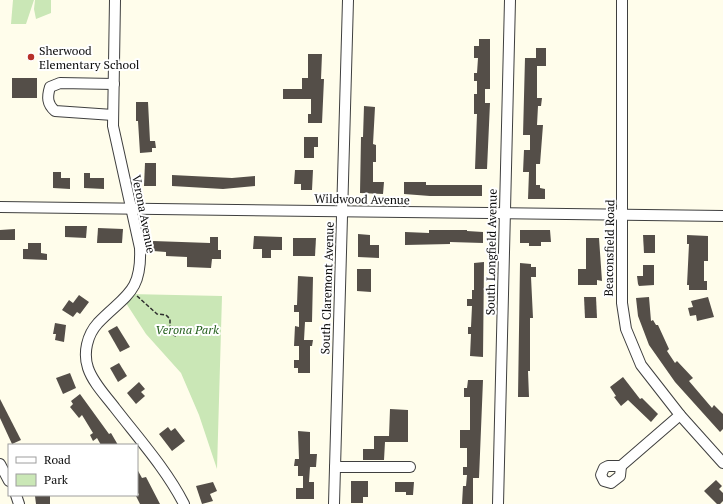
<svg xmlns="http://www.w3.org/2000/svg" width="723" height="504" viewBox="0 0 723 504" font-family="'PT Serif',serif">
<rect width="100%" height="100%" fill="#fffdeb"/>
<g fill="#cae7b6">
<polygon points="13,0 34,0 26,24 11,24"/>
<polygon points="35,0 51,0 51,13 36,19 34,9"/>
<polygon points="129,294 222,296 217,469 199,415 181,373 146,334 124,300"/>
</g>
<g fill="#544e48">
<polygon points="479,39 490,39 490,89 485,89 485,103 490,103 487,169 475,169 477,114 474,114 474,94 477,94 477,81 474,81 474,73 477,73 478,58 474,58 474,46 479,46"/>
<polygon points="536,48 546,48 546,66 537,66 537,98 542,98 541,106 538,106 537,125 543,125 540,164 536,164 536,185 540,185 540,188 545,189 545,199 528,199 529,172 523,172 524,150 530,150 530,135 523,135 525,58 536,58"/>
<polygon points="308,54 322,54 321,79 324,79 322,123 308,123 308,114 311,114 311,99 283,99 283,89 302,89 302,78 308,78"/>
<rect x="12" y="78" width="25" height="20"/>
<polygon points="136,102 148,102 150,141 155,141 156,148 152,148 152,152 140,153 138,121 136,121"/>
<polygon points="364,106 375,107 373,144 376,145 376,162 373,162 373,182 384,182 383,194 360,193 361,137 363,137"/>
<polygon points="304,137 318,137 318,147 314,147 314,158 304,158"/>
<polygon points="145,163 156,163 156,186 144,186"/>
<polygon points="295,170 313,170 312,190 301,190 301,184 294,184"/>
<polygon points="53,172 61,172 61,178 70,178 70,189 53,188"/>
<polygon points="84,173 90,173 90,178 104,178 104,189 84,188"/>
<polygon points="172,175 232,178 255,176 255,186 223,189 172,186"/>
<polygon points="404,182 426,182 426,185 482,185 482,196 430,196 404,194"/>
<polygon points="65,226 87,226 86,238 65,237"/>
<polygon points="98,228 123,229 122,243 97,243"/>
<polygon points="15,229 15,240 0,240 0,230"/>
<polygon points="429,230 467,230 467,231 483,232 483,243 450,242 450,244 405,245 405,232 429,233"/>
<polygon points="520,230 550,230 551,242 541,242 541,246 529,246 529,243 520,243"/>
<polygon points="358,234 370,235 370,245 379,245 379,258 358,257"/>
<polygon points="643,235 655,235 655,253 644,253"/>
<polygon points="687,235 708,236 708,261 704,261 704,281 707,281 707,290 689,290 689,285 687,285 689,244 687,244"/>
<polygon points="254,236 282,237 282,250 271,250 271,258 262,258 262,249 253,249"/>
<polygon points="210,237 218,237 218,250 221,250 221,259 212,259 211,268 187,267 187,257 166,256 166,252 153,251 153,241 210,243"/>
<polygon points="293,238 316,238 315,256 293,256"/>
<polygon points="586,238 599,238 602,281 597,280 597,285 578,285 578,269 586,269"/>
<polygon points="28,243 41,243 41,253 47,254 47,260 23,259 23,249 28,249"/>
<polygon points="484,262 483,357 470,356 471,334 468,334 468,327 471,327 472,306 467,306 467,299 472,299 472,290 474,290 474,263"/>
<polygon points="520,263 531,264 531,267 536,267 536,277 531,277 533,318 530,318 530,371 528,371 529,397 518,397"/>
<polygon points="643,265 654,265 654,285 639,286 638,284 637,276 643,276"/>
<polygon points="357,269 371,269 371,292 357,291"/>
<polygon points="298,276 313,277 312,322 305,322 304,340 313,340 312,346 310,346 310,373 298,373 298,368 294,368 294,360 299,360 299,346 294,346 295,326 299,327 299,312 294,312 294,305 297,305"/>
<polygon points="79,295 89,302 80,314 77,312 73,317 62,310 69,300 73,303"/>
<polygon points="584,297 596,297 597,318 585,318"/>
<polygon points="649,297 651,321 653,320 656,325 658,325 669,349 667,351 675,363 677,361 693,378 689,381 712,408 714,405 723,414 723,429 720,432 675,382 649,345 638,316 636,298"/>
<polygon points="708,297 714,317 697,321 696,315 690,316 688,308 693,307 691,301"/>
<polygon points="55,323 66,325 64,342 55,340 56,334 53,334"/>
<polygon points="117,326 130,347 120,352 108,331"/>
<polygon points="119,363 127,376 118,382 110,368"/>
<polygon points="70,373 76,388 63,394 56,378"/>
<polygon points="623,377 640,399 642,398 658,414 651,422 628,400 621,406 614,397 616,396 610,387"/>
<polygon points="468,380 483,380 479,478 473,478 473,504 462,504 463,486 466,486 467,475 463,475 463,467 467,467 467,448 460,448 460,430 470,430 470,397 464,397 464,388 467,388"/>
<polygon points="139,382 145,389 141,392 145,396 136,404 127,393"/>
<polygon points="80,394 109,434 111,433 118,445 101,445 97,438 93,441 90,435 93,433 82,415 79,418 70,407 73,404 71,401"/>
<polygon points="0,399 21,440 12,444 0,418"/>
<polygon points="390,409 408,410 408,442 385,442 384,460 363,460 363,449 374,449 374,436 389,436"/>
<polygon points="168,427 171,431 175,428 185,441 172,451 159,434"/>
<polygon points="298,431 310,432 310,454 317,454 316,467 310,467 309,482 314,482 314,499 296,499 296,488 303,488 303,476 298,476 298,466 294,466 295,459 299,459"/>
<polygon points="137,469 142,478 146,477 160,504 140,504 136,496 139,495 137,490"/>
<polygon points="716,480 722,486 719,489 723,493 723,501 720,504 717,504 704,491"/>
<polygon points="351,481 368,481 368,497 363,497 363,503 351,503"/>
<polygon points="213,482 217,491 210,494 213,501 202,504 196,486"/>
<polygon points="395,482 414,482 413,495 406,495 406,492 395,492"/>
<polygon points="50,495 50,504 36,504 35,496"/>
</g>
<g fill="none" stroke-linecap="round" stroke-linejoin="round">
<g stroke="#3f3f3f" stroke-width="12">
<g id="minor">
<path d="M115,0l-2,126 27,122c2,45 -15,47 -42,75 -11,12 -15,30 -10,45 5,15 18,28 27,40 24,31 51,61 69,96"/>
<polyline points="622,0 622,303 626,329 641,365 680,415 723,463"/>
<path d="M113,115l-58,-4c-8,-7 -8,-14 -5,-24l10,-4 54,1"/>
<polyline points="0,207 723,216"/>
<polyline points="0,464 9,481"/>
<polygon points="608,466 621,466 620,476 611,483 604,481 601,475 604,468"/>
<polyline points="621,466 680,415"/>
<polyline points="335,467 410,467"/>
<polyline points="16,495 19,504"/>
<polyline points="334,504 348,0"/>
<polyline points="498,504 510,0"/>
</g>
</g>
<polyline stroke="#2e2e2e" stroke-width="1.5" stroke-dasharray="4 2" stroke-linecap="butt" points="137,296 157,314 166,315 170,319 170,334 176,336"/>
<use href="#minor" stroke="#fff" stroke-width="10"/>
</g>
<circle fill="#b73028" stroke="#fff" stroke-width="1.5" cx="31" cy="57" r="4"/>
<g text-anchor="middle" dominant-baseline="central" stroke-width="4" stroke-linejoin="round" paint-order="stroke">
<g font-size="12" fill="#0c0c0c" stroke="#fff" text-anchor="start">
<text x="39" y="50">Sherwood<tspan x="39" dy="14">Elementary School</tspan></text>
</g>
<g font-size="12" fill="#0c0c0c" stroke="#fff">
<text transform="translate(362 199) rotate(1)">Wildwood Avenue</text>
<text transform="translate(144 214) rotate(79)">Verona Avenue</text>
<text transform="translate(609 248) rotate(-89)">Beaconsfield Road</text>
<text transform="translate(491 252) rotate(-89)">South Longfield Avenue</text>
<text transform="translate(327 288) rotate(-88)">South Claremont Avenue</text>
</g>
<g font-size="12" font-style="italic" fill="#25611e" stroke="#fff">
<text x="187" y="329">Verona Park</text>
</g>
</g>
<rect x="8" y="444" width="130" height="52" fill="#ffffff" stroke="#9e9e9e"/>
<rect x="16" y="457" width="20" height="6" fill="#ffffff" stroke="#9e9e9e"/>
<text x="44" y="464" font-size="12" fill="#0c0c0c">Road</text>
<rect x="16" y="474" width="20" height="12" fill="#cae7b6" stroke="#9e9e9e"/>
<text x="44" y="484" font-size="12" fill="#0c0c0c">Park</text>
</svg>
